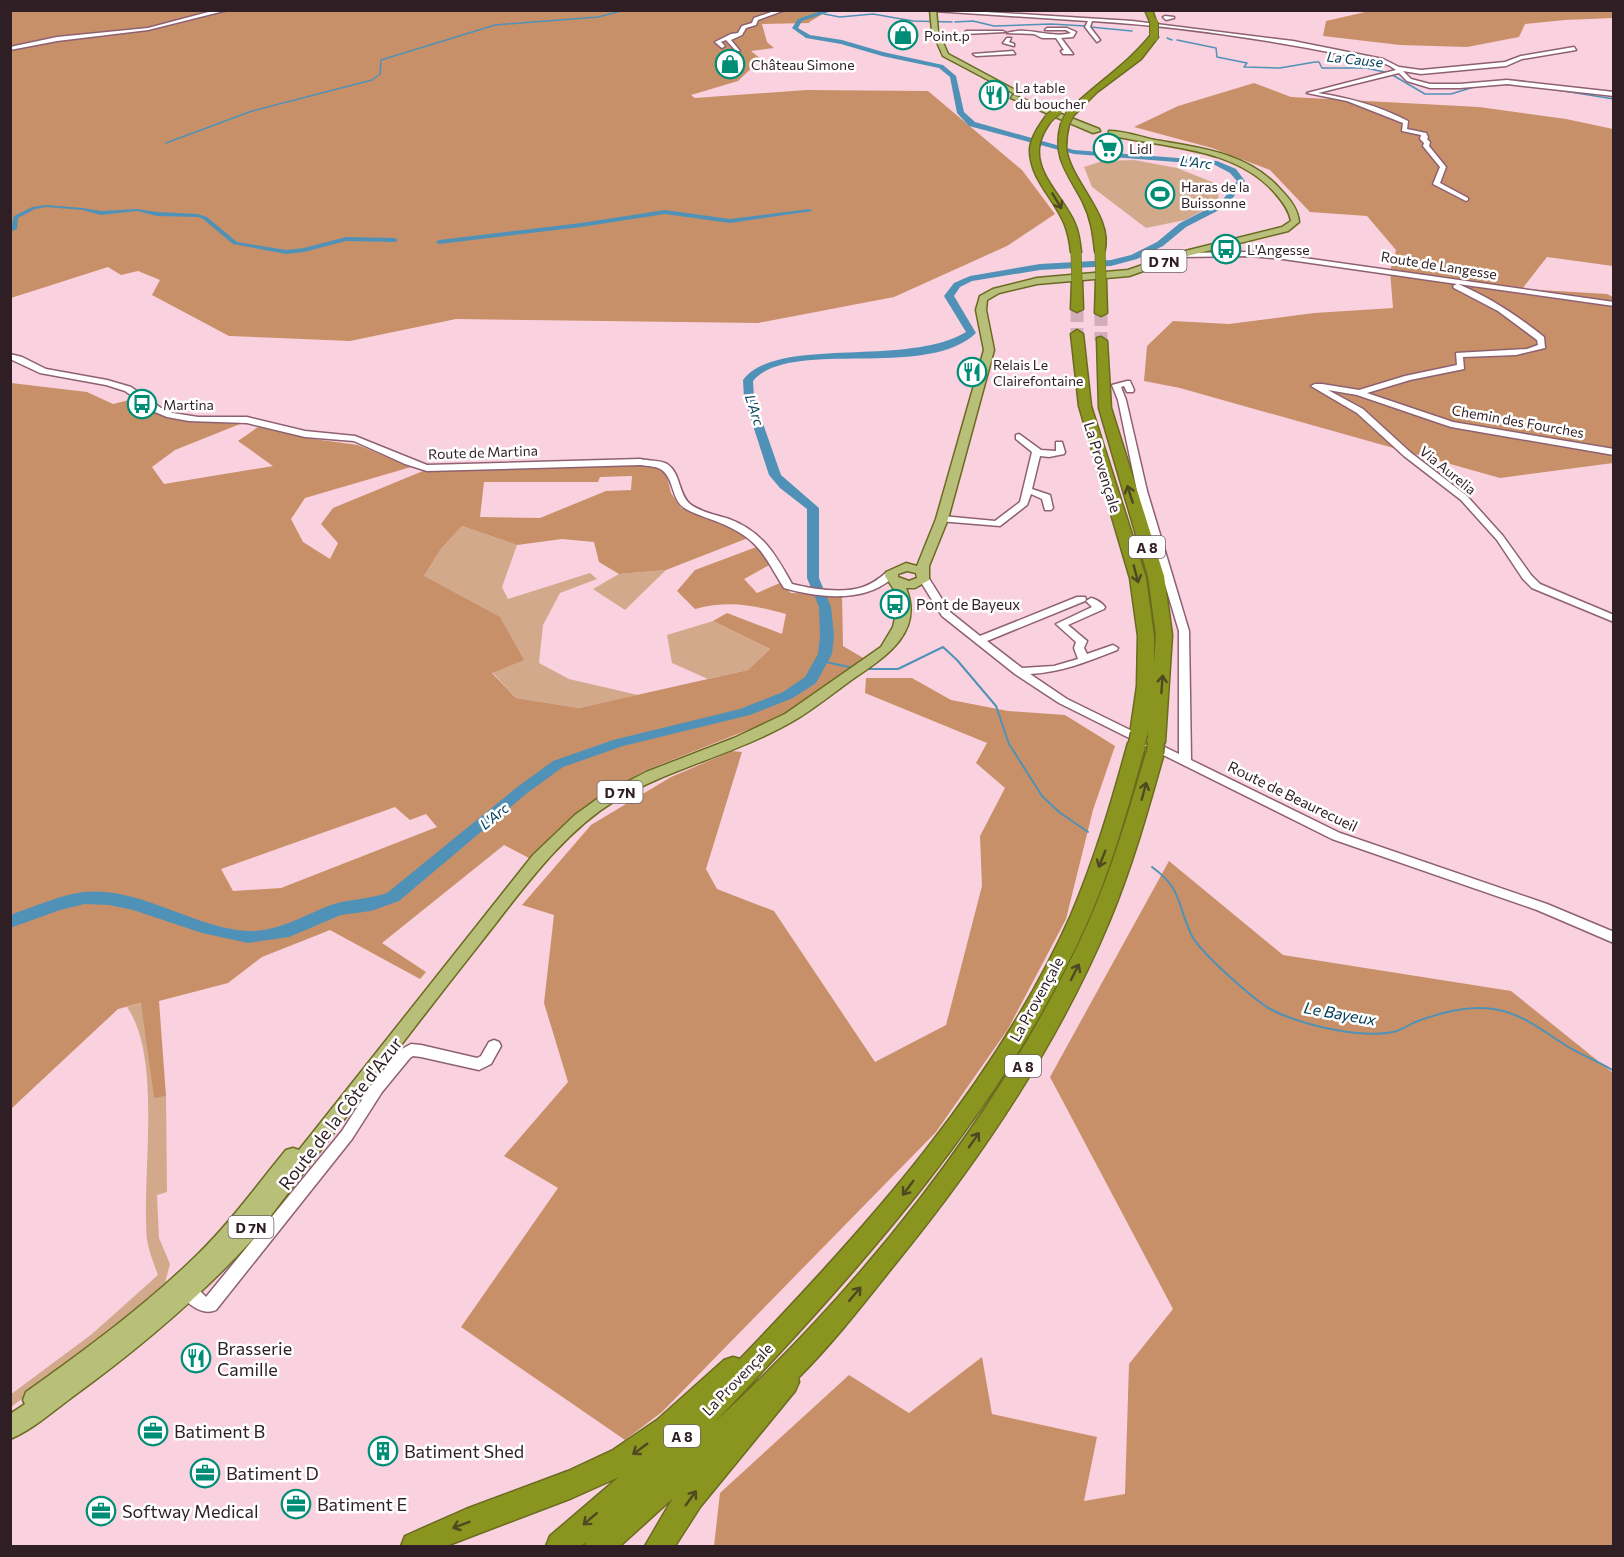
<svg xmlns="http://www.w3.org/2000/svg" width="1624" height="1557" viewBox="0 0 1624 1557" font-family="Commissioner,sans-serif">
<rect width="100%" height="100%" fill="#fad1df"/>
<g fill="#d3a98c">
<polygon points="1134,160 1177,168 1217,184 1219,202 1185,220 1146,228 1092,187 1084,167 1102,161"/>
<polygon points="462,526 517,545 502,587 508,599 590,573 597,579 560,593 543,625 539,663 569,679 638,695 579,708 516,698 492,672 424,576 441,549"/>
<polygon points="666,570 625,610 593,589 619,574"/>
<polygon points="713,621 770,649 748,670 708,679 672,663 667,635"/>
<path d="M142,1003l12,94 12,-1 1,96 -10,3 2,43 11,26 -5,19 -78,67 -76,57 -1,-12 82,-61 66,-59c-4,-11 -9,-23 -11,-35 -6,-63 16,-181 -20,-233z"/>
</g>
<g fill="#c89068" fill-rule="evenodd">
<polygon points="11,11 828,11 809,22 810,23 762,24 767,42 774,48 751,51 761,59 738,81 691,95 695,98 806,90 928,91 1022,170 1055,214 1007,246 894,297 758,323 456,319 350,341 229,336 152,295 160,280 138,271 121,275 108,267 11,298"/>
<polygon points="1611,11 1613,11 1613,18 1565,20 1525,24 1519,37 1467,47 1400,45 1323,36 1326,21 1374,10"/>
<polygon points="1254,83 1291,97 1479,107 1566,119 1613,129 1613,266 1547,257 1522,289 1607,294 1613,297 1613,463 1500,478 1180,388 1144,381 1147,346 1173,321 1229,324 1314,313 1393,308 1390,271 1396,250 1367,216 1310,212 1270,170 1212,148 1134,127 1178,106"/>
<path d="M11,383l76,9 26,12 24,-6c24,28 69,23 103,26l-65,26 -23,17 12,17 109,-18 -35,-25 20,-14 48,11 52,7 53,22 -106,31 -14,21 12,23 27,17 8,-16 -17,-19 12,-16 90,-37 226,-6 17,8 5,20 10,15 38,14 29,16 -82,32 -47,4 -20,-12 -5,-20 -32,-3 -45,6 -55,-19 -21,23 -17,27 76,41 24,43 -32,13 24,25 63,10 169,-38 22,-21 -57,-28 14,-8 55,21 4,-20c-34,-9 -56,-14 -91,-5l-18,-18 18,-21 64,-24 12,18 -27,15 13,14 23,-10 11,10 51,2 1,51 22,13 -87,59 -134,53 -31,18 -32,20 -52,49 -25,-13 -122,98 44,29 -6,7 -90,-49 -68,27 -34,26 -69,18 7,95 -12,2 -13,-95 -23,6 -107,100zM600,477l32,-1 -1,14 -25,1 -66,27 -60,-1 4,-35h114zM395,807l15,13 16,-6 11,13 -156,61 -48,3 -12,-22z"/>
<polygon points="866,678 912,678 951,700 1008,711 1065,715 1115,746 1093,810 1066,919 1008,1029 936,1132 662,1412 625,1440 461,1327 558,1188 504,1156 568,1082 544,1003 554,915 522,905 591,825 671,777 732,751 742,752 706,869 717,889 774,911 875,1062 946,1025 982,886 980,836 1005,788 976,763 987,743 865,693"/>
<polygon points="1169,861 1283,955 1511,991 1613,1073 1613,1546 714,1546 720,1493 849,1375 909,1413 982,1357 992,1414 1097,1437 1084,1501 1125,1494 1129,1364 1173,1309 1050,1077"/>
</g>
<g fill="none" stroke-linecap="round" stroke-linejoin="round">
<g stroke="#5092b7" stroke-width="1.5">
<polyline points="824,14 840,17 873,14 913,21 952,22"/>
<polyline points="955,22 973,21 994,26 1051,24 1085,26"/>
<polyline points="1090,27 1132,31"/>
<polyline points="1167,38 1172,40"/>
<polyline points="1177,40 1216,48 1217,57 1247,63 1244,67 1280,68 1315,62 1319,62 1322,68 1366,68 1389,73 1425,94 1451,94 1477,86"/>
<polyline points="1545,88 1614,99"/>
<polyline points="166,143 252,111 372,80 380,74 381,60 495,25 598,17 625,10"/>
</g>
<g stroke="#5092b7" stroke-width="2">
<polyline points="821,661 854,668"/>
<polyline points="865,669 898,669 943,647 957,660 996,706 1009,744 1042,796 1059,812 1088,832"/>
<path d="M1152,867c31,22 25,39 40,69 9,17 63,65 80,74 30,15 92,30 125,21 5,-2 11,-5 16,-8 25,-10 53,-18 80,-14 30,4 52,24 77,39 14,8 30,14 44,23"/>
</g>
<g fill="#5092b7" fill-rule="evenodd">
<polygon points="46,205 83,208 101,211 137,209 157,212 198,214 207,217 237,242 286,250 304,248 346,237 395,238 398,240 395,242 346,241 304,252 286,254 233,244 203,219 198,217 157,216 137,211 101,215 83,210 46,207 35,209 18,218 17,229 10,232 14,216 32,207"/>
<polygon points="810,209 812,210 812,211 730,223 665,214 581,227 439,244 436,242 439,240 581,223 665,210 730,219"/>
</g>
<path fill="#5092b7" fill-rule="evenodd" d="M824,10h11l-33,11 -4,7 12,7 32,5 41,12 60,13 13,11 8,36 11,10 99,28 143,11 19,8 9,12 -18,25 -41,21 -23,19 -26,13 -26,7 -71,4 -68,11 -12,6 -6,9 22,37c-50,48 -186,4 -223,48l1,17 27,77 38,33v70l12,29 3,28 -2,19 -16,29 -23,15 -43,17 -127,31 -60,21 -37,27 -127,107 -28,10 -30,4 -52,22 -41,6 -46,-10 -69,-23 -24,-5 -24,-1 -25,6 -50,18v-13c24,-8 49,-20 74,-23 55,-6 110,36 164,39 32,1 57,-17 86,-27 17,-5 36,-5 53,-11l129,-105 37,-27 60,-21 127,-31 43,-17 22,-15 13,-23 2,-19 -1,-28 -12,-29v-69l-27,-21 -11,-13 -25,-77 -1,-18c34,-45 163,-12 223,-48l-22,-36 10,-13 16,-7 70,-12 71,-4 20,-5 26,-13 23,-19 41,-21 16,-21 -7,-8 -15,-8 -141,-11 -105,-28 -12,-13 -7,-36 -11,-9 -57,-12 -41,-12 -35,-6 -14,-10 6,-9z"/>
<g stroke="#d2adba" stroke-width="13" stroke-dasharray="13 6" stroke-linecap="butt">
<polyline points="1077,309 1077,334"/>
<polyline points="1101,313 1101,341"/>
</g>
<g stroke="#8e6172" stroke-width="3">
<g id="minor">
<polygon points="216,10 228,10 148,30 57,41 10,50 10,47 57,37 148,28"/>
<polygon points="777,10 785,10 758,20 756,25 746,28 742,35 731,40 740,51 736,51 726,40 721,42 725,46 722,48 715,42 731,34 738,33 742,26 752,23 754,18"/>
<path d="M953,10l179,11 161,20 90,18 16,8 22,3 84,-8 16,-6 53,-9 2,3 -54,9 -16,7 -85,8 -18,-3 8,8 19,5h30l47,-4 107,12v4l-107,-12 -47,4h-30l-23,-7 -8,-8 -81,20c32,5 61,13 90,28l-1,8 19,4 2,4 -1,2 3,3 -1,4 17,21 -6,16 28,15v2l-2,1 -33,-17 7,-17 -17,-21 1,-3 -4,-4 1,-4 -19,-4 1,-8 -56,-22 -40,-8 89,-23c-15,-12 -38,-12 -57,-16 -81,-16 -164,-28 -247,-33l-2,6 10,13 -3,2 -12,-15 3,-6 -154,-10z"/>
<polygon points="1165,16 1174,17 1174,18 1166,20 1163,17"/>
<path d="M1047,28h20l9,4 -3,5 -12,1 12,16h-10l-2,-3 3,-1 -8,-12h-14l-8,-4 -27,-1c21,-7 43,6 64,0l-5,-3h-21z"/>
<polygon points="966,31 1003,31 1005,32 964,34"/>
<polygon points="1007,38 1011,38 1009,42 1014,44 1014,46 1003,43"/>
<polygon points="1013,51 1015,54 976,56 973,54"/>
<path d="M1250,252l33,3 331,47v4l-156,-22c31,13 60,32 86,53l1,11 -29,7 -53,2 1,12 -54,11 -43,13 86,29 161,27v6l-163,-28 -94,-32 -29,-5 35,19 47,43 57,44 36,40 28,39 9,9 74,31v7l-82,-34 -9,-9 -26,-39 -36,-40 -57,-44 -47,-43 -46,-27 4,-2h7l37,6 46,-14 52,-11 -1,-12 71,-4 11,-4 -1,-5 -39,-29 -44,-23 -1,-2 4,-2 -174,-25 -33,-3 -70,1 -4,-2 4,-2z"/>
<path d="M10,354l12,3 24,12 61,11 24,7 30,21 12,5 25,4h49l58,14 50,5 72,29 213,-6c8,2 21,1 27,5 14,9 11,30 23,40 10,8 27,11 39,15 34,13 46,35 63,65 20,5 51,10 71,3 9,-3 17,-9 24,-15l4,-1 5,3c-27,30 -77,24 -112,14 -19,-30 -23,-47 -59,-63 -12,-6 -27,-9 -39,-16 -15,-8 -11,-29 -24,-39 -5,-4 -15,-4 -22,-5l-213,6 -22,-7 -51,-23 -49,-4 -58,-14 -58,-2 -22,-4 -12,-5 -30,-21 -19,-6 -66,-12 -30,-14z"/>
<path d="M1127,381h3l4,9 -1,2h-6l-3,-6 -3,1 5,13 21,91 42,140 2,129 149,73 207,71 67,28v11l-77,-33 -205,-71 -273,-136 -44,-29 -73,-58 -23,-37 1,-2h8l22,35 30,24 97,-39h8l1,2 -1,2 -98,40 35,27 32,-2 24,-7 -4,-11 2,-6 -20,-18 36,-17 -6,-6 5,-3c5,1 11,5 14,9l-1,2 -36,16 19,16 -3,7 3,6 26,-9 5,3 -1,2c-31,12 -54,22 -87,24l37,25 112,55v-123l-42,-140 -19,-91 -6,-15z"/>
<polygon points="1019,434 1041,450 1056,451 1056,442 1062,442 1065,452 1064,454 1049,457 1040,456 1032,489 1050,495 1053,508 1051,510 1045,510 1042,499 1031,494 1027,505 1000,526 939,521 937,519 942,516 995,521 1020,502 1032,452 1016,439 1016,435"/>
<path d="M494,1040l5,2 2,4 -10,18 -12,6 -58,-13 -8,-1 -3,2 -28,34 -30,47 -136,171c-16,7 -34,-10 -40,-24l2,-5 6,-3 6,3 16,16 136,-166 30,-47 28,-34 11,-6 10,1 56,13 4,-2 8,-14z"/>
</g>
</g>
<g stroke="#6a6b20" stroke-width="3">
<g id="major">
<polygon points="930,10 936,10 938,31 948,54 1017,91 1017,93 1013,93 943,56 932,31"/>
<polygon points="1013,95 1099,129 1100,131 1093,133 1011,98"/>
<path d="M1109,131c15,0 32,6 46,9 46,8 94,13 126,50 9,9 17,19 18,32l-11,9 -105,26 -54,19 -92,8 -38,9 -12,7 -1,10 8,40 -46,169 -19,47v14l-14,8h-9c19,46 -24,71 -56,93 -18,13 -35,27 -55,39 -56,33 -122,47 -179,80 -57,35 -97,95 -138,146 -76,96 -150,195 -225,293 -55,60 -116,111 -182,159 -19,14 -39,32 -61,41v-25l15,-10 -2,-4 3,-8c59,-42 119,-86 171,-137 33,-32 60,-70 89,-105l7,-2 6,2 234,-295 42,-40 29,-21 42,-22 88,-34 51,-24 96,-67 12,-20 4,-18 -2,-18 -10,-15 1,-4 20,-9 11,3 19,-47 48,-169 -8,-40 4,-14 13,-7 44,-11 91,-8 49,-17 105,-26 9,-6c-2,-11 -8,-19 -16,-28 -40,-46 -109,-45 -166,-58zM907,571l9,2 1,5 -8,3 -11,-4v-3z"/>
</g>
</g>
<g stroke="#6a6b20" stroke-width="3">
<g id="highway">
<polygon points="1145,10 1152,10 1157,24 1151,24"/>
<path d="M1151,35l7,2 -17,22 -44,33 -24,24h-6v-4c27,-27 60,-47 84,-77z"/>
<path d="M1049,115l4,3c-6,9 -13,18 -14,30 -3,28 26,51 36,76 4,9 5,19 6,28l-5,3 -5,-3c-1,-9 -3,-19 -6,-27 -10,-26 -36,-47 -35,-76 1,-12 9,-23 16,-33z"/>
<path d="M1065,121l4,3c-2,8 -3,15 -3,24 4,34 49,69 38,105h-8l-1,-2c-2,-18 -4,-33 -12,-49 -15,-29 -31,-44 -22,-78z"/>
<polygon points="1101,277 1106,280 1107,313 1101,316 1095,313 1096,280"/>
<polygon points="1077,278 1082,281 1083,309 1077,312 1071,309 1072,281"/>
<path d="M1077,330l6,4 8,72 55,172 8,58v28l2,-29 -8,-59 -49,-168 -2,-70 4,-1 6,4 4,67 53,168 8,59 -7,107 -3,4h-12l-3,-4 1,-14v6l-6,5 4,4c-16,58 -32,117 -56,173 -85,195 -231,353 -374,505 143,-132 278,-299 362,-476 30,-61 49,-127 68,-192l3,-4h12l3,4c-16,57 -32,114 -55,169 -52,124 -129,238 -214,342 -31,39 -62,79 -97,114l1,4 -4,9 -95,116 -25,39h-30l28,-48 -53,48h-35l1,-4 -5,4h-35l4,-10 69,-59 -47,21 -126,48h-45l4,-10 61,-27 102,-38 45,-21 44,-30 67,-60 9,-3 7,2c127,-132 256,-275 331,-444 24,-56 41,-114 57,-172l6,-5 -4,-4 7,-48 1,-50 -8,-58 -51,-172 -8,-72z"/>
</g>
</g>
<use href="#minor" fill="#fff" fill-rule="evenodd"/>
<use href="#major" fill="#b8bf78" fill-rule="evenodd"/>
<use href="#highway" fill="#89951e" fill-rule="evenodd"/>
<g stroke="#6a6b20" stroke-width="10" stroke-linecap="butt">
<g id="highway-bridge-far2">
<polyline points="1154,22 1154,37"/>
<polyline points="1049,118 1058,110"/>
<polyline points="1065,124 1070,114"/>
</g>
</g>
<g stroke="#6a6b20" stroke-width="11" stroke-linecap="butt">
<g id="highway-bridge-far1">
<polyline points="1100,251 1101,280"/>
<polyline points="1076,252 1077,281"/>
</g>
</g>
<g stroke="#6a6b20" stroke-width="19" stroke-linecap="butt">
<g id="highway-bridge">
<polyline points="1137,743 1139,734"/>
<polyline points="1155,753 1156,742"/>
</g>
</g>
<use href="#highway-bridge-far2" stroke="#89951e" stroke-width="8"/>
<use href="#highway-bridge-far1" stroke="#89951e" stroke-width="10"/>
<use href="#highway-bridge" stroke="#89951e" stroke-width="16"/>
</g>
<defs><path id="oneway-shaft" d="M-6 0H5M1.5-3L5.5 0L1.5 3" fill="none" stroke-width="1.6" stroke-linecap="round" stroke-linejoin="round" transform="scale(1.5)"/></defs>
<g stroke="#4f4823">
<use href="#oneway-shaft" transform="translate(1057 201) rotate(59)"/>
<use href="#oneway-shaft" transform="translate(1130 494) rotate(-108)"/>
<use href="#oneway-shaft" transform="translate(1136 574) rotate(75)"/>
<use href="#oneway-shaft" transform="translate(1162 684) rotate(-86)"/>
<use href="#oneway-shaft" transform="translate(1144 791) rotate(-75)"/>
<use href="#oneway-shaft" transform="translate(1102 859) rotate(112)"/>
<use href="#oneway-shaft" transform="translate(1075 972) rotate(-63)"/>
<use href="#oneway-shaft" transform="translate(974 1140) rotate(-55)"/>
<use href="#oneway-shaft" transform="translate(908 1188) rotate(127)"/>
<use href="#oneway-shaft" transform="translate(855 1294) rotate(-50)"/>
<use href="#oneway-shaft" transform="translate(640 1449) rotate(144)"/>
<use href="#oneway-shaft" transform="translate(691 1498) rotate(-54)"/>
<use href="#oneway-shaft" transform="translate(590 1519) rotate(139)"/>
<use href="#oneway-shaft" transform="translate(461 1525) rotate(159)"/>
</g>
<defs>
<g id="shop-ring" transform="scale(1.5)"><circle r="9.5" fill="#fff" stroke="#008d76" stroke-width="1.5"/><path d="M-5-2.5h2.3a2.7 3.5 0 0 1 5.4 0H5L5.5 6h-11ZM-1.5-2.5h3a1.5 2.3 0 0 0-3 0Z" fill="#008d76"/></g>
<g id="restaurant-ring" transform="scale(1.5)"><circle r="9.5" fill="#fff" stroke="#008d76" stroke-width="1.5"/><path d="M-5-6h1v4h1v-4h1v4h1v-4h1v5L-1.5 .5V6h-2V.5L-5-1ZM5-6V6H3V1.5H1.5Q1.5-4 5-6Z" fill="#008d76"/></g>
<g id="supermarket-ring" transform="scale(1.5)"><circle r="9.5" fill="#fff" stroke="#008d76" stroke-width="1.5"/><path d="M-6-5.5h2.5l.6 2H6L4.5 2H-2.5L-4.4-4H-6ZM-1.5 3.2a1.3 1.3 0 1 0 .1 0ZM3 3.2a1.3 1.3 0 1 0 .1 0Z" fill="#008d76"/></g>
<g id="stadium-ring" transform="scale(1.5)"><circle r="9.5" fill="#fff" stroke="#008d76" stroke-width="1.5"/><path d="M0-5a6.5 5 0 1 0 0 10a6.5 5 0 1 0 0-10ZM-3.5-1.8h7v3.6h-7Z" fill="#008d76"/></g>
<g id="bus-ring" transform="scale(1.5)"><circle r="9.5" fill="#fff" stroke="#008d76" stroke-width="1.5"/><path d="M-5-6H5V4H4V6H2V4H-2V6H-4V4H-5ZM-3.5-4V0h7V-4ZM-3.5 1.2v1.5H-2V1.2ZM2 1.2v1.5H3.5V1.2Z" fill="#008d76"/></g>
<g id="office-ring" transform="scale(1.5)"><circle r="9.5" fill="#fff" stroke="#008d76" stroke-width="1.5"/><path d="M-6-3h4V-5.5h4V-3h4V5H-6ZM-1-4.5V-3h2v-1.5ZM-6 0V1H6V0Z" fill="#008d76"/></g>
<g id="building-ring" transform="scale(1.5)"><circle r="9.5" fill="#fff" stroke="#008d76" stroke-width="1.5"/><path d="M-4-6H4V6H1V3H-1V6H-4ZM-2.5-4.3h1.7v1.8h-1.7ZM.8-4.3h1.7v1.8H.8ZM-2.5-1h1.7V.8h-1.7ZM.8-1h1.7V.8H.8Z" fill="#008d76"/></g>
</defs>
<g fill-rule="evenodd">
<use href="#shop-ring" x="903" y="35"/>
<use href="#shop-ring" x="730" y="64"/>
<use href="#restaurant-ring" x="994" y="95"/>
<use href="#supermarket-ring" x="1108" y="148"/>
<use href="#stadium-ring" x="1160" y="194"/>
<use href="#bus-ring" x="1226" y="249"/>
<use href="#restaurant-ring" x="972" y="372"/>
<use href="#bus-ring" x="142" y="404"/>
<use href="#bus-ring" x="895" y="604"/>
<use href="#restaurant-ring" x="196" y="1358"/>
<use href="#office-ring" x="153" y="1431"/>
<use href="#building-ring" x="383" y="1451"/>
<use href="#office-ring" x="205" y="1473"/>
<use href="#office-ring" x="296" y="1504"/>
<use href="#office-ring" x="101" y="1511"/>
</g>
<g text-anchor="middle" dominant-baseline="central" stroke-width="5" stroke-linejoin="round" paint-order="stroke">
<g font-size="14" fill="#301e25" stroke="#fff" text-anchor="start">
<text x="924" y="35">Point.p</text>
<text x="751" y="64">Château Simone</text>
<text x="1015" y="87">La table<tspan x="1015" dy="16">du boucher</tspan></text>
<text x="1129" y="148">Lidl</text>
<text x="1181" y="186">Haras de la<tspan x="1181" dy="16">Buissonne</tspan></text>
<text x="1247" y="249">L'Angesse</text>
<text x="993" y="364">Relais Le<tspan x="993" dy="16">Clairefontaine</tspan></text>
<text x="163" y="404">Martina</text>
</g>
<g font-size="14" font-style="italic" fill="#08405b" stroke="#fff">
<text transform="translate(1355 59) rotate(6)">La Cause</text>
<text transform="translate(1196 162) rotate(6)">L'Arc</text>
<text transform="translate(755 410) rotate(72)">L'Arc</text>
<text transform="translate(494 816) rotate(-39)">L'Arc</text>
</g>
<g fill="#fff" stroke="#6e6266" stroke-width="1.5">
<rect x="1141.5" y="250" width="45" height="22" rx="4.5"/>
<rect x="1129" y="536" width="36" height="22" rx="4.5"/>
<rect x="597.5" y="781" width="45" height="22" rx="4.5"/>
<rect x="1005" y="1055" width="36" height="22" rx="4.5"/>
<rect x="228.5" y="1216" width="45" height="22" rx="4.5"/>
<rect x="664" y="1425" width="36" height="22" rx="4.5"/>
</g>
<g font-size="14" font-weight="bold" fill="#301e25">
<text x="1164" y="261">D 7N</text>
<text x="1147" y="547">A 8</text>
<text x="620" y="792">D 7N</text>
<text x="1023" y="1066">A 8</text>
<text x="251" y="1227">D 7N</text>
<text x="682" y="1436">A 8</text>
</g>
<g font-size="14" fill="#301e25" stroke="#fff">
<text transform="translate(1439 265) rotate(9)">Route de Langesse</text>
<text transform="translate(1518 421) rotate(10)">Chemin des Fourches</text>
<text transform="translate(483 452) rotate(-2)">Route de Martina</text>
<text transform="translate(1448 470) rotate(39)">Via Aurelia</text>
</g>
<g font-size="15" fill="#301e25" stroke="#fff">
<text transform="translate(1103 467) rotate(73)">La Provençale</text>
<text transform="translate(1293 796) rotate(26)">Route de Beaurecueil</text>
<text transform="translate(1036 999) rotate(-61)">La Provençale</text>
<text transform="translate(737 1379) rotate(-46)">La Provençale</text>
</g>
<g font-size="15" fill="#301e25" stroke="#fff" text-anchor="start">
<text x="916" y="604">Pont de Bayeux</text>
</g>
<g font-size="16" font-style="italic" fill="#08405b" stroke="#fff">
<text transform="translate(1340 1013) rotate(10)">Le Bayeux</text>
</g>
<g font-size="18" fill="#301e25" stroke="#fff">
<text transform="translate(340 1113) rotate(-52)">Route de la Côte d'Azur</text>
</g>
<g font-size="18" fill="#301e25" stroke="#fff" text-anchor="start">
<text x="217" y="1348">Brasserie<tspan x="217" dy="21">Camille</tspan></text>
<text x="174" y="1431">Batiment B</text>
<text x="404" y="1451">Batiment Shed</text>
<text x="226" y="1473">Batiment D</text>
<text x="317" y="1504">Batiment E</text>
<text x="122" y="1511">Softway Medical</text>
</g>
</g>
<rect width="1624" height="1557" fill="none" stroke="#301e25" stroke-width="24"/>
</svg>
